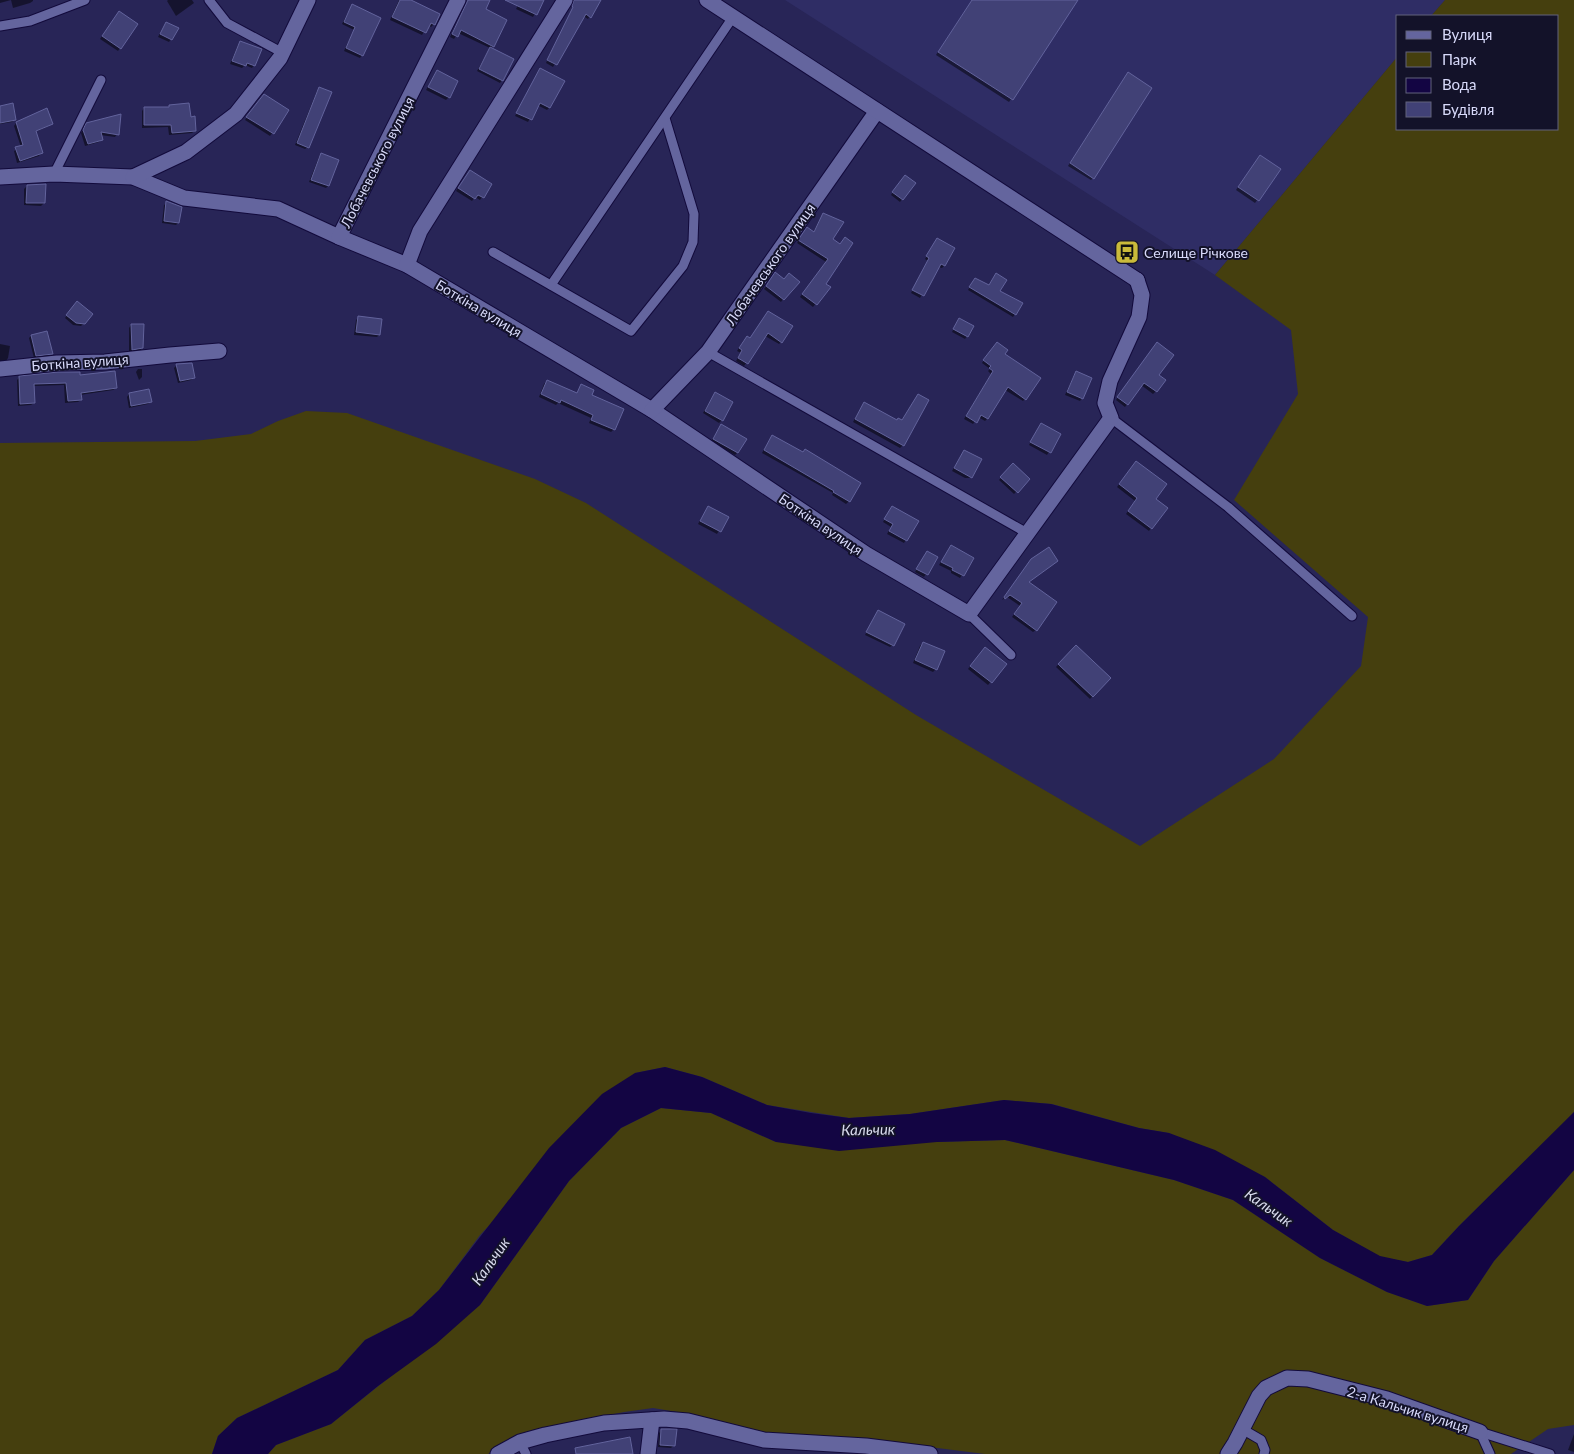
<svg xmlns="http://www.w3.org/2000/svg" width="1574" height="1454" viewBox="0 0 1574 1454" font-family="Lato,sans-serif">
<rect width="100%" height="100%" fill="#282557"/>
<polygon fill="#2f2d65" points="785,0 1445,0 1431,16 1398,16 1398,56 1215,275"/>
<g fill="#453f0e">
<polygon points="1445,0 1574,0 1574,1112 1565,1122 1459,1226 1432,1255 1408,1262 1380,1257 1333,1230 1265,1177 1169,1133 1139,1128 1052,1104 1004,1100 910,1114 849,1118 767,1105 702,1077 665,1067 635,1073 480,1235 439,1290 412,1316 365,1340 338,1370 237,1418 218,1436 212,1454 0,1454 0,443 195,441 251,434 278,421 306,411 347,413 535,479 586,503 916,715 1140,846 1274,759 1361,666 1368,617 1234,500 1298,394 1291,330 1215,275 1398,56 1398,129 1558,129 1558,16 1431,16"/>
<polygon points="661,1108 711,1113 776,1142 937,1142 1005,1140 1174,1180 1233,1200 1320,1258 1387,1292 1427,1306 1468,1300 1494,1261 1574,1170 1574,1425 1548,1429 1511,1454 985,1454 866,1439 782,1435 750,1430 690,1414 653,1408 624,1412 544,1428 518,1436 488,1454 268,1454 276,1445 331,1424 480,1305 569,1181 621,1128"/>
</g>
<polygon fill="#130543" points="665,1067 702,1077 767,1105 811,1113 849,1118 910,1114 1004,1100 1051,1104 1139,1128 1169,1133 1215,1150 1265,1177 1333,1230 1380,1256 1408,1262 1432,1255 1459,1226 1574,1112 1574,1170 1494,1261 1468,1300 1427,1306 1387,1292 1320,1258 1233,1200 1174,1180 1005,1140 937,1142 839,1151 776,1142 711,1113 661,1108 621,1128 569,1181 480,1305 436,1344 378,1386 331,1424 276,1445 268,1454 212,1454 218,1436 237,1418 338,1370 365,1340 412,1316 439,1290 549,1148 602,1094 635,1073"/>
<g fill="#0007">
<polygon points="0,0 33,0 33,1 30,3 13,8 11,0 0,3"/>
<polygon points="168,0 192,0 194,3 176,16 167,1"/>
<polygon points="399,0 408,0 439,15 434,24 431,27 428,25 422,35 390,20"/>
<polygon points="468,0 480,0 484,9 493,46 490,48 502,80 500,83 477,71 490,48 458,33 454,39 450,37"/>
<polygon points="521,0 543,0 533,17 516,9"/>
<polygon points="571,0 599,0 588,19 583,16 553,67 546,63 576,3"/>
<polygon points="972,0 1077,0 1009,102 936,55"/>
<polygon points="352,5 362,55 360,58 344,51 354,30 342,24"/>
<polygon points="119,12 120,48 118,51 100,39"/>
<polygon points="166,23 171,39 169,42 158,37"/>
<polygon points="240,42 254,65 252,68 245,65 242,68 230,64 238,45"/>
<polygon points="540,70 549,108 547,110 537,105 528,122 515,116"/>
<polygon points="437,72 449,97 446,100 426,90"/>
<polygon points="1125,77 1093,178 1091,180 1068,166"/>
<polygon points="319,89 308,147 305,149 295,145 317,91"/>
<polygon points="261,98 288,111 270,136 245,120"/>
<polygon points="169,106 190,118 195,130 192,133 169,135 168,127 142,128 142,111 144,108 167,108"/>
<polygon points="0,108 15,119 12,122 0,124"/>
<polygon points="46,110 52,123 49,126 35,132 41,153 39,156 17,163 14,151 21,147 14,126 16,123"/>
<polygon points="87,124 117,134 115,137 100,135 101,140 99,142 85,146 81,133"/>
<polygon points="321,154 328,186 326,188 309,182 319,157"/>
<polygon points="1258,159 1279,169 1255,203 1236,190"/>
<polygon points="470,171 491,184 480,200 475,197 472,201 456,191"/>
<polygon points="902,179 902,199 900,202 891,195"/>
<polygon points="27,186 44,203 41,206 24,205 24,189"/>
<polygon points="167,203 178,223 176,225 162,223 164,205"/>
<polygon points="823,214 831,240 839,245 825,284 829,287 813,307 800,297 826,262 797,243 805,231 813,233 821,217"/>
<polygon points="937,239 954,248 944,266 942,268 938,267 920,298 911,293 928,261 925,259"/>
<polygon points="773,277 783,299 781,302 764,289"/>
<polygon points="994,277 998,292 1015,314 1013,317 968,290 975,279 988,286"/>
<polygon points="74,306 84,323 81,326 73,325 65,318"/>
<polygon points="766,315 781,342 779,344 765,336 744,366 736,361 741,353 737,351 744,340 750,340"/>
<polygon points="359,317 379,335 377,337 354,335 356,320"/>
<polygon points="959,319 967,336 965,339 952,332"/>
<polygon points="131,325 142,348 140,351 129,352 129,328"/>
<polygon points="31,336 52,354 49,356 34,358 29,338"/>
<polygon points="0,344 10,346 8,358 6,361 0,361"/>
<polygon points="994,346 1003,355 1025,399 1023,401 1005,390 987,419 985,421 978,417 973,424 964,419 991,374 988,371 990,369 982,363"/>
<polygon points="1154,347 1158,376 1156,391 1153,394 1141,385 1125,407 1116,400"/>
<polygon points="177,365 194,377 191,380 178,383 174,368"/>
<polygon points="138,369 142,369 142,377 139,380 136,372"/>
<polygon points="1076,373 1082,398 1080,401 1065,395 1074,375"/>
<polygon points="79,377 116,388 113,390 80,395 81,400 78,402 65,403 64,385 33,386 34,403 31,405 18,406 17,380 19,378"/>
<polygon points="547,381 576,394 581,386 590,396 614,429 611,432 589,423 591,418 558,403 556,405 539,397 544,384"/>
<polygon points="129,394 150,402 148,404 129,408 127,397"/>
<polygon points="713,396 722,420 719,423 703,413"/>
<polygon points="916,398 903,445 900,448 853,422 862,406 896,421 901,421"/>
<polygon points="1041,424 1060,434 1047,455 1029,445"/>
<polygon points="719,428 737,453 735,455 711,442"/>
<polygon points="770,439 849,501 846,504 832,495 833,493 762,453"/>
<polygon points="964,451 972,475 969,478 965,478 952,471"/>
<polygon points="1013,465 1028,479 1014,494 999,480"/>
<polygon points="1134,465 1154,499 1151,528 1149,531 1126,514 1135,501 1117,487"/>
<polygon points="708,507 727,517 717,534 698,524"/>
<polygon points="892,507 917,521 904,543 887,534 891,527 883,522"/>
<polygon points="951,546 973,558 960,578 951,573 951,571 939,565"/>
<polygon points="927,553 936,558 924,577 915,572"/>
<polygon points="1057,561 1028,582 1036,630 1033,632 1012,617 1020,606 1007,597 1002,600 1029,563"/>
<polygon points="878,611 893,645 890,647 865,635"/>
<polygon points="923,643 936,669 933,672 913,663 920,646"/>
<polygon points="1076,646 1109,678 1090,699 1056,667"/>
<polygon points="983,651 1005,665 988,685 968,669"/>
<polygon points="662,1430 674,1445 671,1448 658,1447 659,1433"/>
<polygon points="1574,1434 1574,1452 1568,1450"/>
</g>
<g fill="#414176" stroke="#62639c">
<polygon points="400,0 411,0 440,14 435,25 431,23 426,33 392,17"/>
<polygon points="468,0 490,0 486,9 507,20 494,47 461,30 458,37 452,34"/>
<polygon points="505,0 544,0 537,15"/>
<polygon points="574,0 601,0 591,18 586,14 557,65 547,60 573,7 572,6"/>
<polygon points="972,0 1078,0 1013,100 938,52"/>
<polygon points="352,4 381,18 363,56 346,48 355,27 344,22"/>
<polygon points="119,11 138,24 121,49 102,36"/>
<polygon points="166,22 179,28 172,40 160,34"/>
<polygon points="240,41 262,49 255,66 247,63 246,66 232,61"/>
<polygon points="490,47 514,59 503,81 479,69"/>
<polygon points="540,68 565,81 550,108 540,103 532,120 516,113"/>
<polygon points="437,70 458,81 450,98 428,87"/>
<polygon points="1128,72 1152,88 1094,179 1070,163"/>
<polygon points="319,87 332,92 309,148 297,143"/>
<polygon points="264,94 289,110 274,134 246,117"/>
<polygon points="13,103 16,120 0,123 0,106"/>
<polygon points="189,103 191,117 195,116 196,131 172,133 171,125 144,125 144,107 169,107 169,105"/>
<polygon points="47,108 53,124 36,131 43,153 20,161 15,147 23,145 16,122"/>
<polygon points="121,114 119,135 101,132 103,140 88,144 83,130 86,123"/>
<polygon points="321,153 339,160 329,186 311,180"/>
<polygon points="1260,155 1281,169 1259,201 1238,187"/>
<polygon points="470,170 492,184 484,198 478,195 475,199 458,188"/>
<polygon points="905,175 916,183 903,200 892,192"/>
<polygon points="46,184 45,203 26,203 27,185"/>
<polygon points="166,201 182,207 179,223 164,221"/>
<polygon points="823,213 844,222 833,239 840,244 845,237 853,243 826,284 831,287 817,305 802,294 828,259 798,240 807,227 814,232"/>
<polygon points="937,238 955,248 945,266 941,264 924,296 912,290 929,258 926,256"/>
<polygon points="775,272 784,279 789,273 800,282 784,300 766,286"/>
<polygon points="996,273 1007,280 1000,291 1023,303 1016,315 969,287 975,278 989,285"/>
<polygon points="77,301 93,314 85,324 76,323 66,315"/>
<polygon points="768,311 793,326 782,343 768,333 748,364 738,358 742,350 739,348 747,336 750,338"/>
<polygon points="358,316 382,319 380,335 356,332"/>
<polygon points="959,318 974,326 968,337 953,329"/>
<polygon points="131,324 144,324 143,348 132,350"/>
<polygon points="47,331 53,354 36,356 31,335"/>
<polygon points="997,342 1008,350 1005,354 1041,378 1026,400 1008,387 988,419 981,415 977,423 966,416 993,371 989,368 991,366 983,360"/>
<polygon points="1157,342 1174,355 1159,375 1166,380 1157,392 1144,383 1128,405 1117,397"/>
<polygon points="192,363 195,378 180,381 176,364"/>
<polygon points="115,371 117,388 81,393 82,400 68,401 66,383 34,384 35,403 20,404 19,376 58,372 80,372 80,375"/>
<polygon points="1076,371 1092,378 1083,399 1067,392"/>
<polygon points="547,380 577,393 581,384 594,390 592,395 624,409 615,430 591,420 593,415 561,400 560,403 541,394"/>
<polygon points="149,389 152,402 131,406 129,393"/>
<polygon points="715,392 733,402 723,421 705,411"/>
<polygon points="918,394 929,400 904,446 855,419 864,402 897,420 898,418 902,420"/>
<polygon points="1041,423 1061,434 1051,453 1030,442"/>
<polygon points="721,424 747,439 738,453 713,439"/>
<polygon points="772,435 803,452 805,449 861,483 850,502 833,492 834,491 764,450"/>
<polygon points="964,450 982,459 972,478 954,468"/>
<polygon points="1136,461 1167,484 1156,499 1168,508 1152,529 1128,511 1137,498 1119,484"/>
<polygon points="1013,463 1030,479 1018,493 1000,477"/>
<polygon points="708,506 729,517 721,532 700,521"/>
<polygon points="892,506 919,521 907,541 889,531 893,524 884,519"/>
<polygon points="951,545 974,558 964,576 952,570 953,568 941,562"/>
<polygon points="1049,547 1058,561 1029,582 1057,602 1037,631 1014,614 1022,603 1010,595 1005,599 1004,597 1031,559"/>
<polygon points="927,551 938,557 928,575 916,569"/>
<polygon points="878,610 905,624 894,646 866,632"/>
<polygon points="923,642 945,651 937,670 915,660"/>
<polygon points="1076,645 1111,678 1093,697 1058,664"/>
<polygon points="985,647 1007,664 992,683 970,666"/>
<polygon points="661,1429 677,1429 675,1446 660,1445"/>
<polygon points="630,1437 633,1454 576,1454 575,1448"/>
</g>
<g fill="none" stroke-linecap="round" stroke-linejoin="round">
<g stroke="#120a3b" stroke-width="11">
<g id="lane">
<polyline points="209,0 227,23 283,53"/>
<polyline points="0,26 30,21 85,0"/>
<polyline points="54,174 101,80"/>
<polyline points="493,252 631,331 683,266 693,242 694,214 665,118"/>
<polyline points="551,285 733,17"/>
<polyline points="708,352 1027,533"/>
<polyline points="1111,418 1228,507 1352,616"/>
<polyline points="969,614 1011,655"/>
<polyline points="1242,1429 1261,1440 1265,1450 1264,1454"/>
<polyline points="1480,1432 1550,1454"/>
<polyline points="1480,1432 1490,1454"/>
<polyline points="520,1442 526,1454"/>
</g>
</g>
<g stroke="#120a3b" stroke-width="17">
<g id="street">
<polyline points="0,177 54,174 133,177 184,198 278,209 339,237 407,265 652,410 866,554 969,614 1111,418 1105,403 1110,381 1139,317 1142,295 1137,280"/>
<polyline points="133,177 186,152 236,114 280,58 308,0"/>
<polyline points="339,237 458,0"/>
<polyline points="407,265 420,231 565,0"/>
<polyline points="0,369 57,363 105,362 170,355 219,351"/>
<polyline points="652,410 708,352 877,111"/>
<polyline points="498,1454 520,1442 545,1435 604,1423 664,1419 688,1421 764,1440 866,1446 930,1454"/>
<polyline points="648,1454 652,1420"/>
<polyline points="1228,1454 1235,1443 1259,1396 1266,1388 1287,1378 1308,1379 1387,1399 1480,1432"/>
</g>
</g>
<g stroke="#120a3b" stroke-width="17">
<polyline id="secondary" points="707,0 1137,280"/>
</g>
<use href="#lane" stroke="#64659e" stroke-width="9"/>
<use href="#street" stroke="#64659e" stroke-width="15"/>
<use href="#secondary" stroke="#64659e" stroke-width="15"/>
</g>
<defs>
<g id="bus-square" transform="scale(1.25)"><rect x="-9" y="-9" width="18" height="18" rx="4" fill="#caba3a" stroke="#131229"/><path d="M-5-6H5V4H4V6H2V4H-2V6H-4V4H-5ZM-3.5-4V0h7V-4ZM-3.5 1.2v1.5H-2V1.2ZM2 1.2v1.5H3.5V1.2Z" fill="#111"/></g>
</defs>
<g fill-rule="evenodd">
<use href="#bus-square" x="1127" y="252"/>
</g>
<g text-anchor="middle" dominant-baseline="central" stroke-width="4" stroke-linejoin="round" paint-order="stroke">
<g font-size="14" fill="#d8dafa" stroke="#131229">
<text transform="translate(377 162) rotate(-63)">Лобачевського вулиця</text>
<text transform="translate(770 264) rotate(-55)">Лобачевського вулиця</text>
<text transform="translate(479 308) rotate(31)">Боткіна вулиця</text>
<text transform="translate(80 362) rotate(-4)">Боткіна вулиця</text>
<text transform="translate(821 524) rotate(34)">Боткіна вулиця</text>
<text transform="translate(1408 1409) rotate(17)">2-а Кальчик вулиця</text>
</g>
<g font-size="14" fill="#d8dafa" stroke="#131229" text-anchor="start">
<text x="1144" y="252">Селище Річкове</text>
</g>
<g font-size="15" font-style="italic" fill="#d8daed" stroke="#131229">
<text transform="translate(868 1129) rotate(-1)">Кальчик</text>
<text transform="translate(1269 1207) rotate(35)">Кальчик</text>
<text transform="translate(490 1261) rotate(-55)">Кальчик</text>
</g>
</g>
<rect x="1396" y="15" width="162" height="115" fill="#131229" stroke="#62627d"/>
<rect x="1406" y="31" width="25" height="8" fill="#64659e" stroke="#62627d"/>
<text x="1442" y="40" font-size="15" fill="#d8dafa">Вулиця</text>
<rect x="1406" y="52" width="25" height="15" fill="#453f0e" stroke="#62627d"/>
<text x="1442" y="65" font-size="15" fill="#d8dafa">Парк</text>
<rect x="1406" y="78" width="25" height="15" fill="#130543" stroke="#62627d"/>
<text x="1442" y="90" font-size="15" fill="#d8dafa">Вода</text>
<rect x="1406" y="102" width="25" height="15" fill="#414176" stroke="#62627d"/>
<text x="1442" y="115" font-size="15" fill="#d8dafa">Будівля</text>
</svg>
